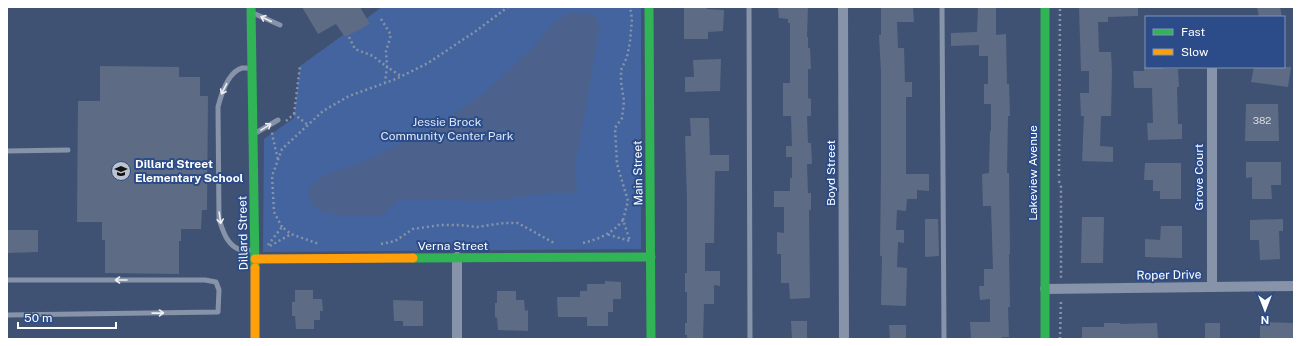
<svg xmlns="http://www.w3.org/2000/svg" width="1301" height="346" viewBox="0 0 1301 346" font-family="'Public Sans',sans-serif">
<rect width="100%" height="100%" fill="#405273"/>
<polygon fill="#43649f" points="382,7 641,7 641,249 263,252 264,139 294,118 300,66"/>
<polygon fill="#4c628c" points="569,13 589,13 597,18 599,29 585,113 575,164 577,193 555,193 487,201 400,199 381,216 339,215 321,212 311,204 309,193 312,184 323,176 369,159 439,125 489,89 531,49 555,22"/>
<g fill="#5d6b85">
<polygon points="302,7 360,7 370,24 345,37 336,24 318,34"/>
<polygon points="684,7 707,7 707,9 724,10 723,31 708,32 708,39 684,39"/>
<polygon points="778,7 808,7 807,37 808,37 808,48 810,48 811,69 808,69 808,98 811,99 811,116 807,116 808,143 811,143 812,164 807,164 808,193 811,193 811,210 809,210 810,298 790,299 789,283 781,283 781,254 777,254 777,232 784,233 784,207 774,207 774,191 790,191 790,178 792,178 792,157 786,157 786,146 792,146 791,116 783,116 783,83 790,83 790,23 788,23 788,19 779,18"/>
<polygon points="881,7 913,7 914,22 897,22 898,48 904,48 905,82 912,82 912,97 906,97 906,174 929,174 929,191 917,190 917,199 907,199 906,211 897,210 896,230 904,230 904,243 898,242 897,267 907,268 906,306 881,305 882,256 880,256 881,171 881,72 879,35 881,35"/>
<polygon points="978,7 996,7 996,35 1006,34 1007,84 1009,84 1010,116 1008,116 1007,173 1009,173 1010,254 1009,254 1010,307 1008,307 1009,337 1002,337 1002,339 971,339 970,322 990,322 990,299 980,300 979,286 984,286 984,269 993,269 991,206 983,206 982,174 989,173 990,131 991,131 991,104 984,104 984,84 988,84 988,56 979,56 979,45 951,46 951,33 977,32"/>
<polygon points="1079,7 1138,7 1138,16 1108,17 1108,22 1098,22 1099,52 1111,52 1112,71 1111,116 1101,116 1100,146 1113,147 1113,162 1082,161 1084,116 1081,116 1080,93 1089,93 1089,71 1081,71"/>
<polygon points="1257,7 1280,7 1282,17 1259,17"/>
<polygon points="721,59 720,91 685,92 685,77 694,77 693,60"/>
<polygon points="100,66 179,67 179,77 200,77 200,96 208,96 207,210 202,210 201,229 181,229 181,241 179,241 179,274 105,273 105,240 102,240 102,222 77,222 78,101 100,101"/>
<polygon points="1144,67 1163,67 1163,69 1178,69 1179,87 1177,87 1178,124 1182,124 1182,139 1148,140 1147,123 1153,123 1152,88 1134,88 1133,71 1144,71"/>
<polygon points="1254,67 1291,67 1288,87 1251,82"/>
<polygon points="1246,104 1278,104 1279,141 1245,141"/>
<polygon points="690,118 709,118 710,155 729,155 729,171 715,171 714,243 705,243 705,271 720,271 720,286 714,285 714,304 704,304 703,339 687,339 687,335 685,335 685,323 687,323 687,292 685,292 685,273 687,273 687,199 685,136 691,136"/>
<polygon points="1246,162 1281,162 1281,185 1271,185 1272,199 1252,199 1252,177 1246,178"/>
<polygon points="1145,163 1181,163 1181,199 1160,199 1160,191 1153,191 1153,180 1144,180"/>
<polygon points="1082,217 1104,217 1103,263 1081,263"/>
<polygon points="925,219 938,219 939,256 925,257"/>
<polygon points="1283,219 1283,231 1279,231 1280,259 1260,260 1259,240 1250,240 1250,220"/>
<polygon points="1161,226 1182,226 1182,258 1145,257 1145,239 1160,240"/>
<polygon points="7,230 38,230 38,252 7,253"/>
<polygon points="605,281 621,282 621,299 613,299 613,312 608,312 608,326 587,326 587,317 558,317 557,297 580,297 580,291 587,291 587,284 605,284"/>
<polygon points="295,290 313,290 313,299 322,299 323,311 320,311 320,320 314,320 314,329 296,329 295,316 292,316 292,302 295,302"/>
<polygon points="497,291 516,291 516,300 524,300 525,311 528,310 528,331 498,330 497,318 495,317 495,303 497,303"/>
<polygon points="393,300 423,301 423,326 403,326 403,321 394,321"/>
<polygon points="791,321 807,321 807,339 792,339"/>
<polygon points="1260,322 1294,323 1294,339 1260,339"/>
<polygon points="1104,323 1120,323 1120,324 1157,323 1158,339 1082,339 1082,327 1104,327"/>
<rect x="1205" y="323" width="15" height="16"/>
<polygon points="889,325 906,325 906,339 890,339"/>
</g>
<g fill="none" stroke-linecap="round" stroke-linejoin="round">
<g stroke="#8793a8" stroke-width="2.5" stroke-dasharray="2 3" stroke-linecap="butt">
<polyline points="381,19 391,35 386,51 387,67 401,76"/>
<polyline points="349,37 355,49 373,56 387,67 385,82"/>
<polyline points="294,114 300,66"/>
<polyline points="286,121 294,114 308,125"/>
<polyline points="273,133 272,134 278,160"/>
<polyline points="1059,176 1060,7"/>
<polyline points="1059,181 1061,187 1061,278"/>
<polyline points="623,220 628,201 617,164 615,128 622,118 624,101 621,82 621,70 627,57 630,42 632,19 630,7"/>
<polyline points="282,227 274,212 272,176 282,149 323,111 349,96 396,79 428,63 476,31 508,7"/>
<path d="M583,243c16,-4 30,-10 40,-23l7,21 -24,-7"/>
<polyline points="381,244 395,241 413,229 440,225 459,225 477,227 504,223 518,223 554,243"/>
<polyline points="268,245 282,227 291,234"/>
<polyline points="270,246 291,234 319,244"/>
<polyline points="1060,339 1061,299"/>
</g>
<g stroke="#8793a8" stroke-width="5">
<polyline points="749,7 750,339"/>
<polyline points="942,7 944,339"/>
<polyline points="253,13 280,25"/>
<path d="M251,68c-2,0 -7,0 -9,0 -14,4 -21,27 -24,39l1,112c4,12 8,27 22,31 4,1 9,0 13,0"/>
<polyline points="254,134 278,120"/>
<polyline points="7,151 68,150"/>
<polyline points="7,280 205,280 216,282 219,290 218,312 7,315"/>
</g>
<g stroke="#8793a8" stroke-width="10">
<polyline points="843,7 844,339"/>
<polyline points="1212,67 1212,287"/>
<polyline points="457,257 457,339"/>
<polyline points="1045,289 1294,286"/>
</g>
<g stroke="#30b455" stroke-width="9">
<polyline points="251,7 255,268"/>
<polyline points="649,7 651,339"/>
<polyline points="1045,7 1045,339"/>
<polyline points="413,258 651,257"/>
</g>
<g stroke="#ff9f0a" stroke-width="9">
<polyline points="255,259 413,258"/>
<polyline points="255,268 255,339"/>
</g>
</g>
<defs><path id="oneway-shaft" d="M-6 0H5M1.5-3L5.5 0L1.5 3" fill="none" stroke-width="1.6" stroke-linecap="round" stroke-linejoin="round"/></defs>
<g stroke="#edeff2">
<use href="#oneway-shaft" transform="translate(266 19) rotate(-155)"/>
<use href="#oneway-shaft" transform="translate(224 89) rotate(117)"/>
<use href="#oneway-shaft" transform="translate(266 127) rotate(-31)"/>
<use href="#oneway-shaft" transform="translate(220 218) rotate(82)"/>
<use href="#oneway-shaft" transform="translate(121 280) rotate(180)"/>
<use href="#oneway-shaft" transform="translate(158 313) rotate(-1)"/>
</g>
<defs>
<g id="school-disc" transform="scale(1)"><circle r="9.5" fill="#bcc2ce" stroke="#2b4c88"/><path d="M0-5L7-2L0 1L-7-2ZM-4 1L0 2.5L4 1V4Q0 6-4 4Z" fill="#111"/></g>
</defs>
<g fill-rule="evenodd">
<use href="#school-disc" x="121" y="171"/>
</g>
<g text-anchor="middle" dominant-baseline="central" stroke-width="4" stroke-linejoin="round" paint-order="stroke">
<g font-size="10" fill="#d6dae0">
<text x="1262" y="120">382</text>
</g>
<g font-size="12" fill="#dce6f7" stroke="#2b4c88">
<text x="447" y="122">Jessie Brock<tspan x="447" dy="14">Community Center Park</tspan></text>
</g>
<g font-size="12" font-weight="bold" fill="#fff" stroke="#2b4c88" text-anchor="start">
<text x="135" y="164">Dillard Street<tspan x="135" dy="14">Elementary School</tspan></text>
</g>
<g font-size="12" fill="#fff" stroke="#2b4c88">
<text transform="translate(638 173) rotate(-91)">Main Street</text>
<text transform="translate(831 173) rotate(-90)">Boyd Street</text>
<text transform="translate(1033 173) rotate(-90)">Lakeview Avenue</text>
<text transform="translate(1199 177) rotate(-90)">Grove Court</text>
<text transform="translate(243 233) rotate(-91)">Dillard Street</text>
<text x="453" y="246">Verna Street</text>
<text transform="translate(1169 275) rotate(-1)">Roper Drive</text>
</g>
</g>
<rect width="1301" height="346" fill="none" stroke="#ffffff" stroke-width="16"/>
<rect x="1145" y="16" width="140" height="52" fill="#2b4c88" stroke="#8094b8"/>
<rect x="1153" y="29" width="20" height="6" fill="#30b455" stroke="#8094b8"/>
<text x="1181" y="36" font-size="12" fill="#ffffff">Fast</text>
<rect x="1153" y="49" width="20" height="6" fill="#ff9f0a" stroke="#8094b8"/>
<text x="1181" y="56" font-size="12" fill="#ffffff">Slow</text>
<g transform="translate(1265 310) rotate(180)" stroke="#2b4c88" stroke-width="3" paint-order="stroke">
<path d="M0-3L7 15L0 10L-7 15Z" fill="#ffffff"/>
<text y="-6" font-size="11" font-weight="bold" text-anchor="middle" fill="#ffffff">N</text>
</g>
<path d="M18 322v6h98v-6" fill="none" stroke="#ffffff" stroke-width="2"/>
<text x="24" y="322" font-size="12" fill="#ffffff" stroke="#2b4c88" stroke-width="3" paint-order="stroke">50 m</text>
</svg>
